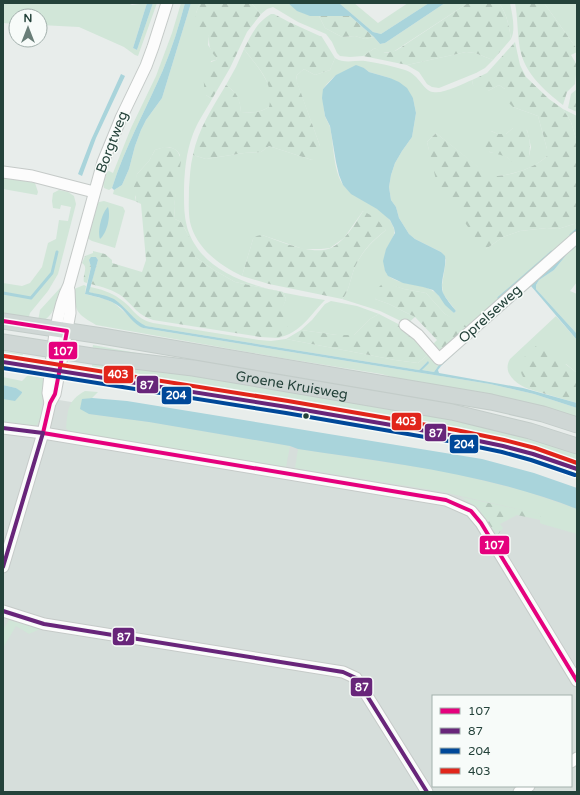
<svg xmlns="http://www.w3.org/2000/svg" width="580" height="795" viewBox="0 0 580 795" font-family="'Varela Round',sans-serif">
<defs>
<pattern id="forest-firs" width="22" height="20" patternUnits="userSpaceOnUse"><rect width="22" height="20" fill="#d1e6d8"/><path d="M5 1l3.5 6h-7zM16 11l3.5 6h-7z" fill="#b3c6ba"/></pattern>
</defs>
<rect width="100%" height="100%" fill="#e8edeb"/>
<path fill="#d6dedb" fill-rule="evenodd" d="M3,391l448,72 126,38v291h-574zM433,696h138v90h-138z"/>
<g fill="#d1e6d8" fill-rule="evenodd">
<polygon points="3,3 128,3 132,5 147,3 133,48 137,50 153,3 157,3 138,56 135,55 124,47 79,27 40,25 40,16 16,16 16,24 3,23"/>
<path d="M181,3h4c-6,23 -13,45 -22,67 -17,39 -38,77 -51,118l-3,2 -5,-2 -1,-4 4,-12 2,-1 4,2 18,-45 25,-52 16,-43z"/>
<path d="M191,3h9l-4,10 13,23 -1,9 9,13 -1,2 -5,1 -5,34 6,4c-6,11 -14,22 -19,35 -7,18 -9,40 -9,60 0,11 0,22 3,33 16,55 90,65 138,73 -16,16 -23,32 -47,38l5,-3v-29l3,-7 -3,-7 -48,-10 -21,-12 -19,-13 -5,-18 -5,-10 -4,-7 -6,-3 -1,-13 6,-51c-6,-11 -16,-8 -25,-5l-6,11 -12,13 -2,27 -22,-7 1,-4 8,-5 7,-16 6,-23 6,-16 5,-10 16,-22z"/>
<path d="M253,3h35c10,8 18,13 31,13l6,12 17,9 13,-1 10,3 9,-2 6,7 5,-1 60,-40h23l-75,49h-13l-5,-4 -12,8 -13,1 -10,-1 -3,-3 -5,-11 -6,-8 -28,-12 -25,-15 -6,2 -6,5 -9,-10z"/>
<polygon points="339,3 354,3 378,23 408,3 429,3 381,34 373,32"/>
<path d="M499,3h11c2,11 6,26 1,36 -2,-13 -4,-25 -12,-36z"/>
<polygon points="544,3 577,3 577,49"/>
<path d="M244,49c9,12 28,33 27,49 0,3 -1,6 -2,9 -10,6 -17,6 -28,5 -1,-13 -5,-20 -15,-27l10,-18z"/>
<polygon points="466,52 475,53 493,60 485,68 476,73 439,88 432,87 427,84 419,72 407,65"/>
<path d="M335,58c9,6 20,2 30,3 14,2 27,5 40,9 15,5 18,21 28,22 11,2 29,-8 39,-12l1,5 15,6 11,-6 6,4 8,18 25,9 9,33v7c-13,13 -40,21 -58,20l-53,-43 -9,9 2,8 57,99 17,-12 17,-6 27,-3 11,1 19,-6v12l-108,95 -24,-16 -19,-21 -22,-4 -20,-6 -9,16 14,5 26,13 -8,7 -27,-13 -38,-12c7,-5 9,-25 14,-34 7,-15 18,-25 30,-35l-23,-19 -19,27 -14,10 -9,1h-18l-41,-14 -9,4 -11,37c-23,-11 -46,-28 -52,-54 -2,-11 -1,-23 -1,-34 1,-11 1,-22 4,-33l13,4 38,-6 17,-1 8,-6 43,14 8,-14 -24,-66 1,-5 7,-6 11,6 15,-5zM364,68l5,4 21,6 23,20 3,15 -4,24 -10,14 -7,12 -4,12 -2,12 2,13 5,7 3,11 10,16 6,5 26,13 5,8 -4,25 1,9 13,17 -2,2c-6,-6 -15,-19 -21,-22 -13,-9 -34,-5 -45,-16 -5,-4 -4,-18 -2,-24 2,-7 10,-14 8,-22 -6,-22 -36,-26 -50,-43 -11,-14 -10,-42 -14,-59 -1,-4 -4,-7 -5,-11 -2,-8 -1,-19 -2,-27 13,-17 21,-19 41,-21zM513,128l14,2 4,17 -2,9 -18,4 -9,-6 -13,-2 2,-21 7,3h8z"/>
<polygon points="563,109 577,116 577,142 571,122"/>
<polygon points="3,177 35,183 38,192 37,195 3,189"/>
<polygon points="59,190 68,192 74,196 76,204 58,274 48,291 30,313 28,320 3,317 3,283 22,286 30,283 42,267 48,243 56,239 59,220 68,221 71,207 61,205 60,209 53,208 52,201 53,193"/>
<polygon points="104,201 123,207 125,211 115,248 92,241 87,238 96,204 99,202"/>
<polygon points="577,246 577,282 570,291 577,294 577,334 536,289 536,285 539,280 554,270 568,253"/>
<path d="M84,285l2,1 -1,8 20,5 9,4 29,25 347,56 44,10 43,14v11l-161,-36 -35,-9 -99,-16 -186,-33c-20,-12 -21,-13 -22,-36z"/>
<path d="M61,287c-4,12 -7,34 -23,34l2,-11z"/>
<path d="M90,287c10,2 21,5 30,12 14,9 14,19 33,24l106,17 12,1 15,-2 109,21 23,3 12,-10 9,12 -5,7 -12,-2 6,-9 -9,9 -273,-44 -7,-3 -25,-23 -25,-8z"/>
<polygon points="331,301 357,306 379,314 370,319 354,335 337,335 301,330 312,320 325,304"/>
<path d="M556,316l21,24v33l-11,-9 -44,11 10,15c-13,-3 -31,-16 -22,-31z"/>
<polygon points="93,345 197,364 92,351"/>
<polygon points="3,351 23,354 22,358 3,355"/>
<polygon points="93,361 240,381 437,413 577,451 577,462 538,448 500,437 465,430 349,413 319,404 268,396 242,396 164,383 144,378 91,370"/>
<polygon points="29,374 44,376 41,417 37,425 29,427 3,422 3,399 15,400 22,393 16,388 3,385 3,377 22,381"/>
<path d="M85,391l13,1 -6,6 -10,2 7,14 60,8 141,24 -4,21 -216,-35 -4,-4c2,-18 1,-27 19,-37z"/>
<path d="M350,423c77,10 155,23 227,52v4c-72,-30 -151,-39 -227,-51z"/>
<polygon points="298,449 444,471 525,491 577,509 577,534 542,524 540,523 540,514 438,491 295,468"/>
<polygon points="9,620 40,629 29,634 16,626 3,648 3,630"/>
</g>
<g fill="url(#forest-firs)">
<path d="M200,3h53l-1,1 9,10 -14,18 -17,36 -18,31 -6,-4c-4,-14 -2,-19 3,-32l7,-3 1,-2c-8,-7 -8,-13 -8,-22l-15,-8 2,-15z"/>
<path d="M468,3h31c8,11 10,23 12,36l-18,21 -18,-7 -9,-1 -59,13 -44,-9 12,-8c7,5 14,6 22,2z"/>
<path d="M515,3h29l33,46v3l-6,3 6,10 -2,19 -8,8 -4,13c-19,-15 -38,-31 -43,-56 -3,-15 -2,-31 -5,-46z"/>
<path d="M271,14h3l15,8 33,15 13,21 -5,12 -15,5 -11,-6 -7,6 -1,4 24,67v9l-8,5 -43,-14 -8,6 -17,1 -38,6 -13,-4c5,-26 20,-48 33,-70 11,8 14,13 15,27 11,1 18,1 28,-5 6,-24 -11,-39 -25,-58 7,-14 13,-27 27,-35z"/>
<polygon points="319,16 350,16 374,37 365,39 355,36 342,37 325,28"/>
<path d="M515,42l5,23 6,12 23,22 14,10 8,13 6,20v81l-19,6 -11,-1 -27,3 -17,6 -17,12h-3l-47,-69 -9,-38 9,-9 54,43c17,1 44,-7 57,-20v-7l-9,-33 -25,-9 -8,-8v-10l-6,-4 -11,6h-10l-5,-6 -1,-5 15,-7z"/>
<polygon points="577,89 577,112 568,108 571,94"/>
<path d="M523,124c7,9 8,21 6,32l-16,7c-7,-10 -20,-8 -30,-14l-3,-8 3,-6 8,-4 7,3h8l7,-6z"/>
<path d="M164,147c11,0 15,3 17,14l-7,45 1,13 6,3 16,29 -2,6 19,13 21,12 48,10 3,7 -3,8 6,11 -2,13 -4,4 -5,3 -18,-1 -107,-17c-15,-5 -19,-13 -30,-23 -9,-7 -21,-10 -32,-13l7,-24 -2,-3 -7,3 2,7 -4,16 -3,-1c-2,-7 5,-15 -2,-19l3,-7 8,-3v-2l12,3 7,6v3l30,9 4,-12 -5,-56 -6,-3 1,-4 -3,-6 4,-17 12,-13 6,-11z"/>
<path d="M363,211l13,7 10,12c-13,10 -23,20 -30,35 -5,9 -7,29 -14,34l-73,-15 -27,-8 11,-37c3,-3 5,-4 9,-4 18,6 50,21 69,13 14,-7 24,-24 32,-37z"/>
<polygon points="384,282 404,289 426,293 445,314 452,318 459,318 469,330 442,355 431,346 437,340 415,317 389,304 375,299 378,288"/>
<polygon points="379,314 404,327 430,353 418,363 395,360 286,339 301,330 337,335 354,335 370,319"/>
<path d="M538,345h3l36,28v30l-45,-13c-3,-4 -7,-9 -9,-13 -7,-13 4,-26 15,-32z"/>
<polygon points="461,497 541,514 540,520 517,515 500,524 503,528 497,536 478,508"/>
</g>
<g fill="#a9d4db">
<polygon points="147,3 153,3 137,50 133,48"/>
<path d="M185,3h6l-29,95 -16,22 -5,10 -6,16 -6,23 -7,16 -8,5 -2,-2c13,-41 34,-79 51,-118 9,-22 16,-44 22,-67z"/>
<polygon points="288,3 339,3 373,32 381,34 429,3 445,3 385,43 380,44 374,37 350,16 310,16 297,11"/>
<path d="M356,65l8,3 5,4 21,6 9,4 8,6 6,10 3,15 -4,24 -10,14 -7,12 -4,12 -2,12 2,13 5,7 3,11 10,16 6,5 26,13 4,4c2,12 -6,26 -2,37 3,6 9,13 13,18l-2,2 -9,-8 -6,-9 -6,-6 -10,-3 -20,-4 -15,-7 -3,-5 -2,-10 3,-12 9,-16 -1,-5 -4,-8 -13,-11 -26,-15 -8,-9 -4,-10 -3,-13 -6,-36 -5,-10 -3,-18 1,-9 13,-14z"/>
<polygon points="121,74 125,76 96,138 82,176 78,174 91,140"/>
<path d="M108,207c3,9 -1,26 -8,32 -3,-8 2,-27 8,-32z"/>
<polygon points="577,242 577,246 568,253 554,270 539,280 536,285 536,289 577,334 577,340 531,286 476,334 475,333"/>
<path d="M91,257h5l2,3 -9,32c8,2 17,3 25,7 12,8 19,21 32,27l273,44 9,-9 1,2 -7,7 12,2 5,-7 32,-29 1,1 -31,29 -3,4 1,3 84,15 54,15v5l-43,-14 -44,-10 -347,-56c-10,-4 -15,-14 -23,-21 -10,-8 -23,-10 -35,-13l6,-27 -2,-7z"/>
<polygon points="3,385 16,388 22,392 22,393 15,401 3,399"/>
<path d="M92,398l35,3 355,58 52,14 43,15v21c-89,-35 -185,-46 -279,-60l-8,-3 -141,-24 -60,-8 -9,-5 2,-10z"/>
</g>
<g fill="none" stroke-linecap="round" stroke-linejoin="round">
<g stroke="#a9d4db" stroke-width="3">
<polyline points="571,235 577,230"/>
<polyline points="3,293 31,298 52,273 57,252"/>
<polyline points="499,298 552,252"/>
</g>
<g stroke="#c5cac8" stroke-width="13">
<g id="minor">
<polyline points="3,172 32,176 94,192"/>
<polyline points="405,325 418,335 439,359 577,237"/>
<path d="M50,403l-2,-10c4,-33 6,-78 21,-108l34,-123 18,-44 25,-52 7,-19 14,-44"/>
<polyline points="3,428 43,433 446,500 471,511 481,523 577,681"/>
<polyline points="3,567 43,433 50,403 55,394 70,313 69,290"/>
<polyline points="3,611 44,624 343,672 356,678 427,792"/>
<polyline points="571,762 577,758"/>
<polyline points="519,792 529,786"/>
</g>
</g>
<g stroke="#c3ccc9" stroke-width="17">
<g id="major">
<polyline points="3,321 102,336 491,402 543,414 577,425"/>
<path id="s1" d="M3,342l89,14 101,12 259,44 78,19 47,15"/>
</g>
</g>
<use href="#minor" stroke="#fcfcfc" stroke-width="11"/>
<use href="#major" stroke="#cfd7d5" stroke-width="15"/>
<g stroke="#f7fbf9" stroke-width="7">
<g id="bus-1">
<polyline points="3,321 67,331 55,394 50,403 43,433"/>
<polyline points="43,433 446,500 471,511 481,523 577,681"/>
</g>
</g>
<g stroke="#f7fbf9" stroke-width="7">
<g id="bus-2">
<polyline points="3,362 287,407 455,436 503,446 533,454 577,469"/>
<polyline points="3,428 43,433 3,567"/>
<polyline points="3,611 44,624 343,672 356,678 427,792"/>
</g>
</g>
<g stroke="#f7fbf9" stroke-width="7">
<polyline id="bus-3" points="3,368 286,413 454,442 502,452 531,460 575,475"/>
</g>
<g stroke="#f7fbf9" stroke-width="7">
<polyline id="bus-4" points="4,356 288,401 456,430 504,440 535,448 577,463"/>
</g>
<use href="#bus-1" stroke="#e5007d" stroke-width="4"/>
<use href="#bus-2" stroke="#68257a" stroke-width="4"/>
<use href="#bus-3" stroke="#004899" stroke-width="4"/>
<use href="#bus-4" stroke="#e1251b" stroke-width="4"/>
</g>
<circle fill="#24423a" stroke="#f7fbf9" stroke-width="1.5" cx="306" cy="416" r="3.5"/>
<g text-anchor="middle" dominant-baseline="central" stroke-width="3" stroke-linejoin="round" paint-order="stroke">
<g font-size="14" fill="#24423a" stroke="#f7fbf9">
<text transform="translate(112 142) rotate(-69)">Borgtweg</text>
<text transform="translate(490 314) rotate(-42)">Oprelseweg</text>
<text stroke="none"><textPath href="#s1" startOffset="292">Groene Kruisweg</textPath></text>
</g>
</g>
<g stroke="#f7fbf9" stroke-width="1.5">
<rect x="48" y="341" width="30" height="19" rx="4" fill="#e5007d"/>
<rect x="103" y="365" width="31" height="19" rx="4" fill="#e1251b"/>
<rect x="136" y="375" width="23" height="19" rx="4" fill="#68257a"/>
<rect x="161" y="386" width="31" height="19" rx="4" fill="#004899"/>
<rect x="391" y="412" width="31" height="19" rx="4" fill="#e1251b"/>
<rect x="424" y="423" width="23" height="19" rx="4" fill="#68257a"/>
<rect x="449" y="434" width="30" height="20" rx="4" fill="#004899"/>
<rect x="479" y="535" width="31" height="20" rx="4" fill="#e5007d"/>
<rect x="112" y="627" width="23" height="19" rx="4" fill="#68257a"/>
<rect x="350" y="677" width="23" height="20" rx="4" fill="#68257a"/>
</g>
<g font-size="11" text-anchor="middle" font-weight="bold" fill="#fff">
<text x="63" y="355">107</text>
<text x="118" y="378">403</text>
<text x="147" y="389">87</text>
<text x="176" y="399">204</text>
<text x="406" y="425">403</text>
<text x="436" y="437">87</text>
<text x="464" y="448">204</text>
<text x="494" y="549">107</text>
<text x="124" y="641">87</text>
<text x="362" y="691">87</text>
</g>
<rect width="580" height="795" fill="none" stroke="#24423a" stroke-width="8"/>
<rect x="432" y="695" width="140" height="92" fill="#f7fbf9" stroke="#a3b1ad"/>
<rect x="440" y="708" width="20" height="6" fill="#e5007d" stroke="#a3b1ad"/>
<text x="468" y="715" font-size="12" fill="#24423a">107</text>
<rect x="440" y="728" width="20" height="6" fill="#68257a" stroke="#a3b1ad"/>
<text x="468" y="735" font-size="12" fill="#24423a">87</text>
<rect x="440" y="748" width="20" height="6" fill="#004899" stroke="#a3b1ad"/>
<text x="468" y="755" font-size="12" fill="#24423a">204</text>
<rect x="440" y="768" width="20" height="6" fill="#e1251b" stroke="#a3b1ad"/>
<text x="468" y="775" font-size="12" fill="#24423a">403</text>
<g transform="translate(28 28)"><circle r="19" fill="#f7fbf9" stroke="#a3b1ad"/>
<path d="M0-3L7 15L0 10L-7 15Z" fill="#697e78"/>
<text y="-6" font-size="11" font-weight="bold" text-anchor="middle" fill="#24423a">N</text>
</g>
</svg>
